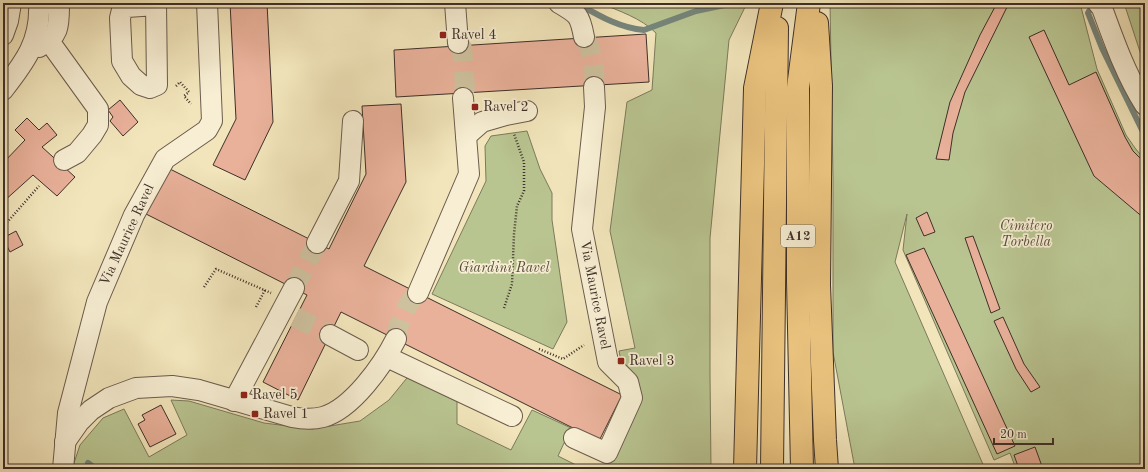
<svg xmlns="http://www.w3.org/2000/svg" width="1148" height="472" viewBox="0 0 1148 472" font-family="'Old Standard TT',serif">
<rect width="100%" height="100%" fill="#f2e5bb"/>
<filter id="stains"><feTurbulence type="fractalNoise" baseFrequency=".005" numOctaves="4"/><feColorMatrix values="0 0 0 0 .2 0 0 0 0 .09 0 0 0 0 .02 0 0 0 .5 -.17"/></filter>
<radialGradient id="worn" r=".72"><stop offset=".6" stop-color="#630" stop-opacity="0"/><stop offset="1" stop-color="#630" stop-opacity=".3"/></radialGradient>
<g fill="#b9c591" stroke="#7c7a5c">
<path d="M600,3h147l-18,37 -19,198v137l1,94h-105l32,-77 -4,-13 -13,-18 -2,-10 16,-3 -25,-117 17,-129 25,-12 4,-57c-15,-15 -37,-22 -56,-30z"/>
<polygon points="830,3 1080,3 1097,69 1126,135 1135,148 1145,160 1145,469 1016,469 1010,453 994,460 903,250 907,214 895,262 985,469 855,469 833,352 833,177"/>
<polygon points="1124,3 1145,3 1145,67"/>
<polygon points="527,131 540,169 552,193 552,220 567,322 553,349 432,294 486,181 485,146 491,136"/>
<polygon points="411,373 457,394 457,424 511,450 532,410 571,428 558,456 584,469 72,469 80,445 103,418 124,409 149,457 187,435 171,400 189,401 264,423 312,429 360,421 389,400"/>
</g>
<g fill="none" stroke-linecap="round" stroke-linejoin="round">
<g stroke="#76857b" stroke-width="6">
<path d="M577,3c21,12 42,25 67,27l52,-19 38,-8"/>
<polyline points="1094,3 1088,13 1102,48 1145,136"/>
<polyline points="88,463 96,469"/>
</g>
</g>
<g fill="#e9b19a" stroke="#3e2f28">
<polygon points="230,3 267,3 273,122 245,180 213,165 236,119"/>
<polygon points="997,3 1009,3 965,92 953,133 949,160 936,159 950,102 980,35"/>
<polygon points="1044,30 1069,85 1096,72 1125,137 1133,151 1145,163 1145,219 1094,176 1029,37"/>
<polygon points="646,34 649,82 396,97 394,50"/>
<polygon points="120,100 138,122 123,136 110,121 113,117 108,110"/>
<polygon points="401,104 406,182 364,266 622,395 599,441 341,312 298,400 263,382 307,295 146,214 168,168 329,249 366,174 362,106"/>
<polygon points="27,118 39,130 47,123 57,135 42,147 75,177 57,196 33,175 3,202 3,163 25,140 15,130"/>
<polygon points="927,212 935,232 924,236 916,218"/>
<polygon points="16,231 23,245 10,252 3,238"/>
<polygon points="973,236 1000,309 991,313 965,238"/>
<polygon points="924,248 1015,446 997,454 906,255"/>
<polygon points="1003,317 1024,364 1040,387 1031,392 1016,369 994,321"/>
<polygon points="161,405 176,434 150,447 138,424 145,420 142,415"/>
<polygon points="1035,447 1043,469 1019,469 1014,455"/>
</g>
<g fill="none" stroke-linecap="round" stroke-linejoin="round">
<g stroke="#cec19e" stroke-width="20" stroke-dasharray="20 10" stroke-linecap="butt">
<path d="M584,37c8,10 12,37 10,50"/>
<polyline points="458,43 462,48 465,86 463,98"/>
<polyline points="294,288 317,243"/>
<polyline points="295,317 330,335"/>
<path d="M396,339c1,-13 11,-38 22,-46"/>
</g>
<g stroke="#6b5c4d" stroke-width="22">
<g id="minor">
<polyline points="156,3 157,85 150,88 141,85 131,76 122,61 120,18 122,10 127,7 156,5"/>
<polyline points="455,3 458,43"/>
<path d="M559,3c19,11 21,12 25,34"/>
<path d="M1098,3l4,5c12,33 24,67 43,97"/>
<polyline points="3,35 8,21 11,3"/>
<polyline points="49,41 98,109 98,125 92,135 77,153 64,160"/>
<path d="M39,47c21,-11 20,-22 20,-44"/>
<path d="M3,90c22,-28 38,-49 36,-87"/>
<polyline points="466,136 482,122 506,115 527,111"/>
<polyline points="317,243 349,181 353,121"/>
<polyline points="418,293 469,174 463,98"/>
<polyline points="330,335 358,350"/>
<polyline points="387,357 512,416"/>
<polyline points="234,401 294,288"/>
<polyline points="574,438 607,453 632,398 628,382 608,362 582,229 595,107 594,87"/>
<path d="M65,442l14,-20 12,-12 18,-12 27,-10 36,-2 27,4 93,27c10,2 20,3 31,0 29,-8 60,-52 73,-78"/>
<polyline points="63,469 68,413 97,302 134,215 165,159 207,130 212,121 207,3"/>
</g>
</g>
<g stroke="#3e2f28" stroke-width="24">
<g id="highway">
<polyline points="817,23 821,86 819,285 825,440 827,469"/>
<polyline points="745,469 755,88 772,3"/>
<polyline points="772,469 777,28"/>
<polyline points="802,469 798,281 798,88 809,3"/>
</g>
</g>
<g stroke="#3e2f28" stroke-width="2.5" stroke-dasharray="1 2" stroke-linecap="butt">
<polyline points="176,86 180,82 189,92 184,96 191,104"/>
<polyline points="3,227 39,186"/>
<polyline points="204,287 216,269 271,293"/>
<polyline points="256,307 265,290"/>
<polyline points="504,308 512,284 514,234 517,206 524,191 524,162 514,134"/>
<polyline points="539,349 563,359 584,345"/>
</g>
<use href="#minor" stroke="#f7eed3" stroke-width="20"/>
<use href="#highway" stroke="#e9c27e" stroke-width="22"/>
</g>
<g fill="#8f2418" stroke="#f7eed3" stroke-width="1.5">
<rect x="439" y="31" width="8" height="8" rx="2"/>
<rect x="471" y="103" width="8" height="8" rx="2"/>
<rect x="617" y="357" width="8" height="8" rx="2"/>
<rect x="240" y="391" width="8" height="8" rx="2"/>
<rect x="251" y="410" width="8" height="8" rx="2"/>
</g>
<g text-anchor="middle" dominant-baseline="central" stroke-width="3.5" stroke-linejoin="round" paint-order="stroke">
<rect fill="#f7eed3" stroke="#76685b" stroke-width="1" x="781" y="225" width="34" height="22" rx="3"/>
<g font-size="13" font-weight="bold" fill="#3e2f28">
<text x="798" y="236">A12</text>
</g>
<g font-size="14" fill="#3e2f28" stroke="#f7eed3" text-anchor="start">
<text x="451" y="35">Ravel 4</text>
<text x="483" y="107">Ravel 2</text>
<text x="629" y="361">Ravel 3</text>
<text x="252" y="395">Ravel 5</text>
<text x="263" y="414">Ravel 1</text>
</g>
<g font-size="14" font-style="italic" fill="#574d3d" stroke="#f7eed3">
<text x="1026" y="226">Cimitero<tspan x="1026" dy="16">Torbella</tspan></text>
<text x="504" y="268">Giardini Ravel</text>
</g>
<g font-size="14" fill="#3e2f28" stroke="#f7eed3">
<text transform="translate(127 235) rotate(-65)">Via Maurice Ravel</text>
<text transform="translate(595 295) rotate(79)">Via Maurice Ravel</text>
</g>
</g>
<rect width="1148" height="472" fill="none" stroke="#f2e5bb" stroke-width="16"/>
<rect x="4" y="4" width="1140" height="464" fill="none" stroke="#3e2f28" stroke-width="2"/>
<rect x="8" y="8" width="1132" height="456" fill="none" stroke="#3e2f28"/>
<path d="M994 438v6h59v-6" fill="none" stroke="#3e2f28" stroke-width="2"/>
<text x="1000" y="438" font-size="12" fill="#3e2f28" stroke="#f7eed3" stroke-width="3" paint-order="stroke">20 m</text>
<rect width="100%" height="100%" filter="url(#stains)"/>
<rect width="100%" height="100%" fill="url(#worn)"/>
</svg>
